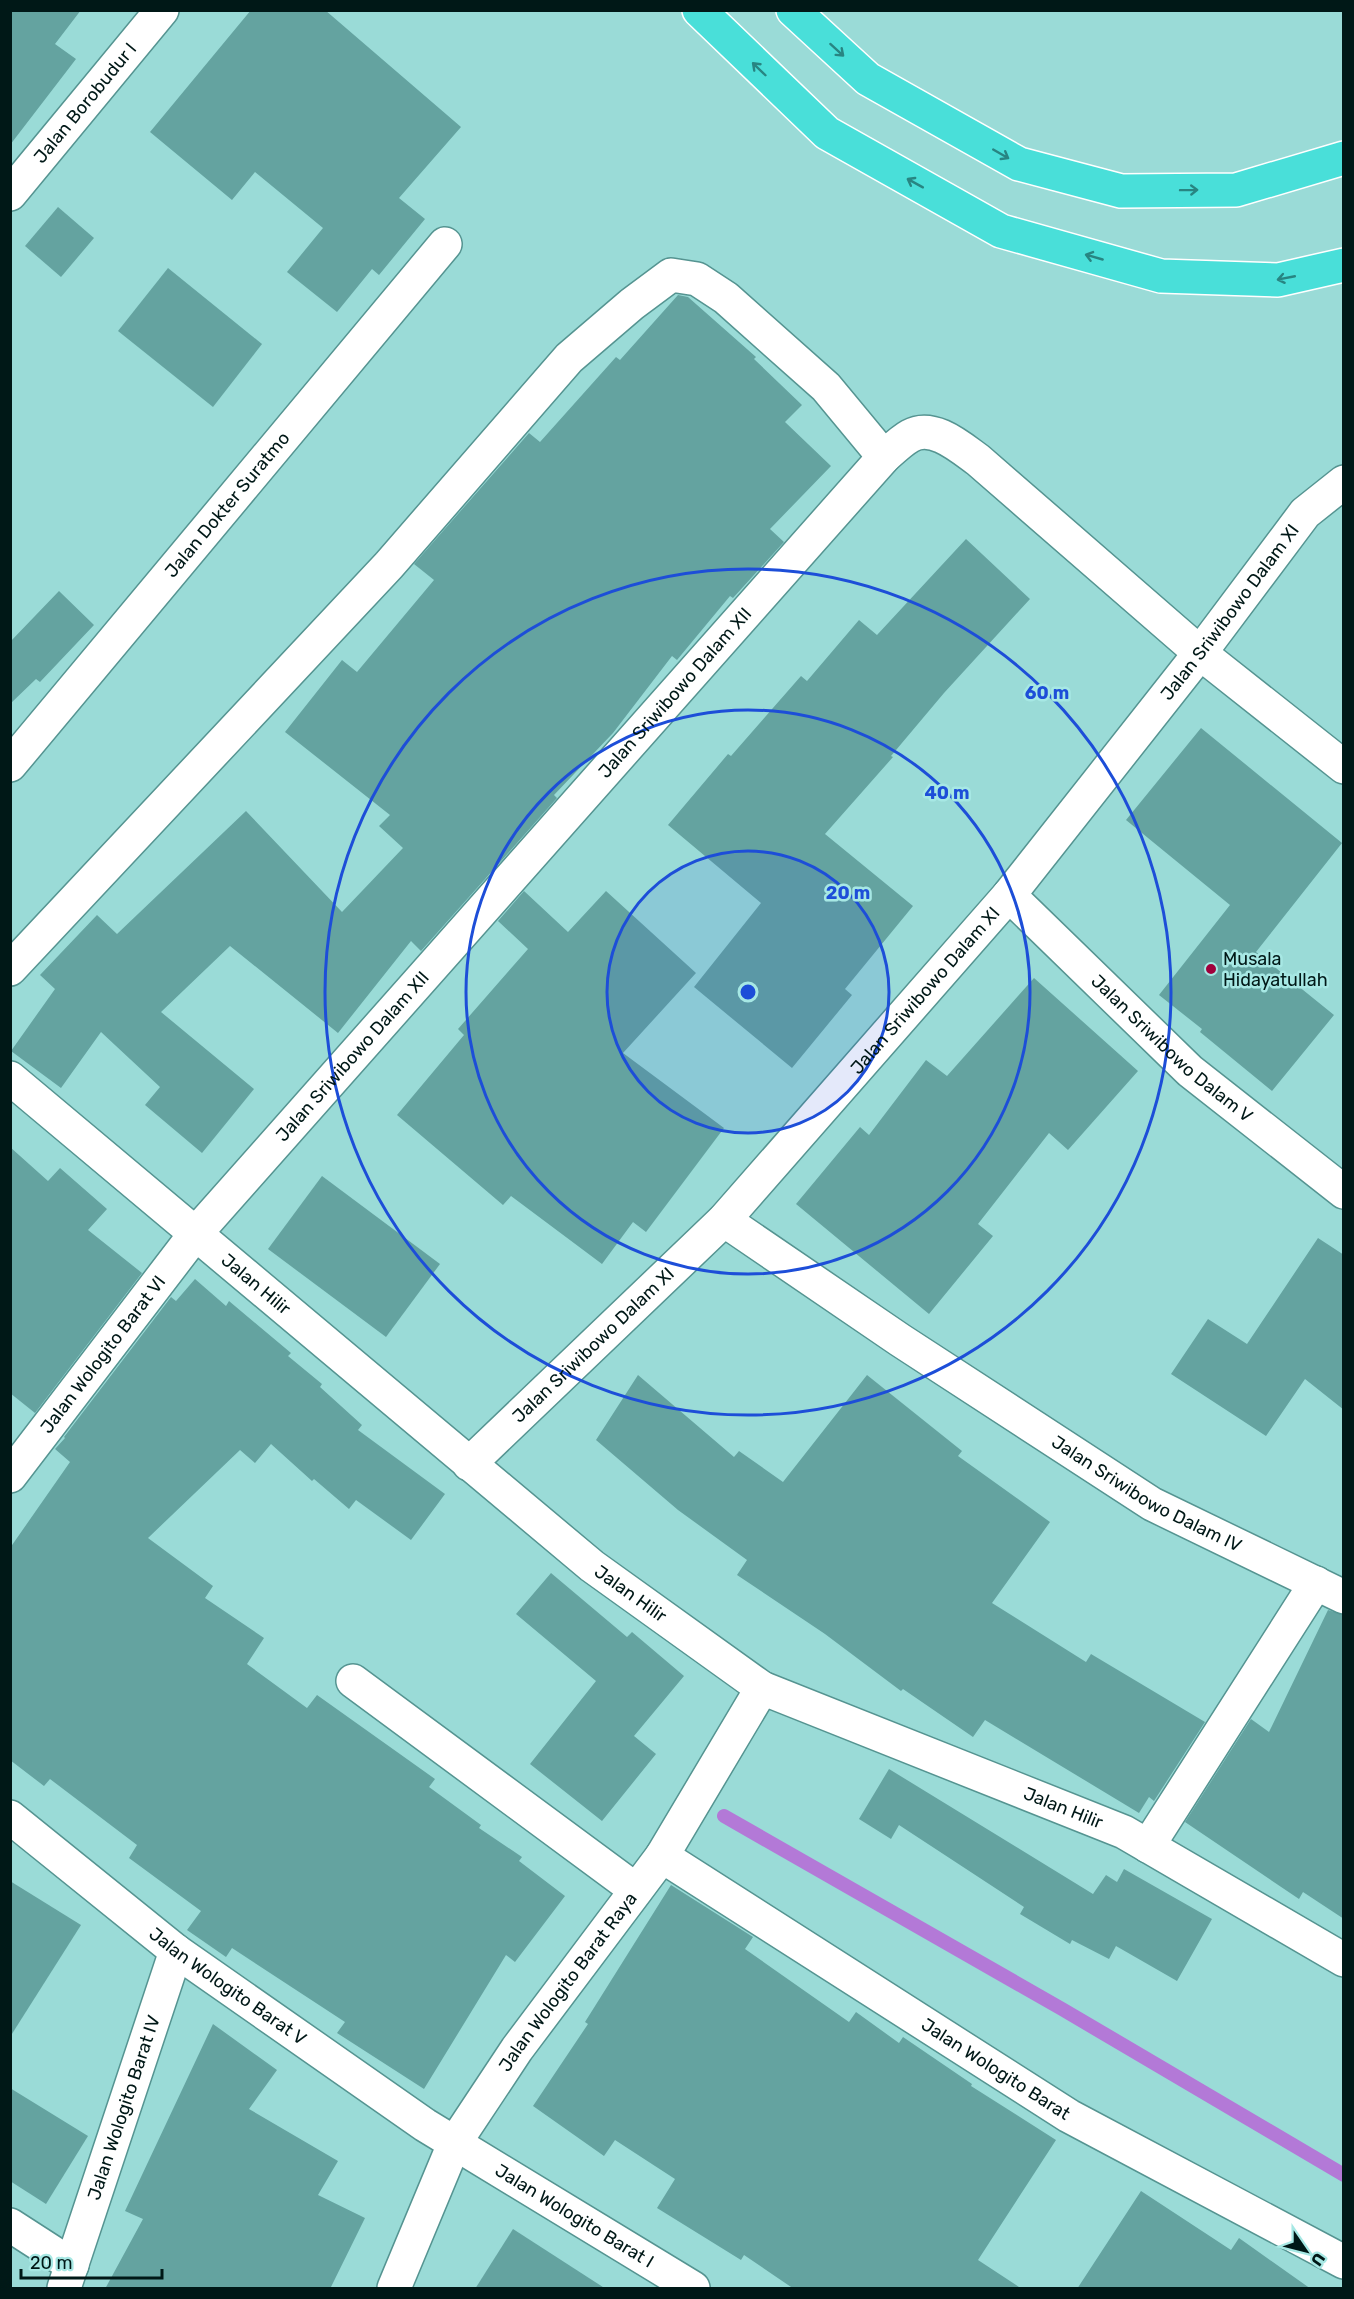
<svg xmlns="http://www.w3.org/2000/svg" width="1354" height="2299" viewBox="0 0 1354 2299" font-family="Rubik,sans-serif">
<rect width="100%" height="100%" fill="#9adbd7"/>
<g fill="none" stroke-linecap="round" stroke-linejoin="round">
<polyline stroke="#b379d7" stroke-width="14" points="724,1816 1062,2009 1344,2175"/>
</g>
<g fill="#64a3a0">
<polygon points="10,10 81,10 55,44 76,59 10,145"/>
<polygon points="251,10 325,10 461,127 399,198 425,219 379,275 372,269 337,312 287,272 323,228 255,172 232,200 150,132"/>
<polygon points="58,207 94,238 61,277 25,246"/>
<polygon points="168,268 262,344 213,407 118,331"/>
<polygon points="678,295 688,297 756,357 754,359 802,405 785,422 831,466 770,529 784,542 733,598 730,596 677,660 672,656 613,733 554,795 557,798 421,951 411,941 338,1033 230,946 161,1012 254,1089 202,1153 145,1105 160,1087 101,1032 61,1088 11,1051 55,989 40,975 97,915 117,934 246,811 342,912 403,848 379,826 390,815 285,732 342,660 357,672 434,580 414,564 529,433 540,442 616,357 620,360"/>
<polygon points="966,539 1030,599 944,693 891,756 893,757 825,834 913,906 845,989 852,995 792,1068 694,987 761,903 668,825 728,754 731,756 801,676 807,681 859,620 877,635"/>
<polygon points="59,591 94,625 40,682 36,679 10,704 10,642"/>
<polygon points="1201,728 1342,843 1256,952 1334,1015 1272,1091 1200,1032 1202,1029 1159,995 1230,905 1126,820"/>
<polygon points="524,891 568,932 606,891 696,973 623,1053 724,1128 646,1232 633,1222 602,1264 511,1196 503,1205 397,1115 464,1035 458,1029 528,949 498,921"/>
<polygon points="1034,978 1138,1071 1068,1150 1049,1133 978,1224 993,1236 929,1314 796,1204 860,1127 869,1135 926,1060 947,1076"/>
<polygon points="10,1147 48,1181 60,1168 107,1209 88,1230 142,1273 35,1413 10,1393"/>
<polygon points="322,1176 440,1264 386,1337 268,1249"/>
<polygon points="1318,1238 1344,1255 1344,1410 1305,1379 1266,1436 1171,1374 1208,1319 1247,1344"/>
<polygon points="195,1279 226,1306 229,1301 291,1353 288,1356 322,1384 320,1387 362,1425 358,1430 445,1494 411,1540 356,1500 349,1509 314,1479 312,1481 271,1444 255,1463 240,1450 148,1538 213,1586 205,1598 264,1638 247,1664 307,1708 317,1695 435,1779 429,1787 481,1825 479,1828 522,1857 519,1861 565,1896 515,1962 506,1955 424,2089 337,2033 345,2022 232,1948 226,1957 187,1930 201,1911 129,1858 137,1845 50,1779 44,1786 10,1760 10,1548 70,1462 55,1449 65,1438 64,1437 171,1297 176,1301"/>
<polygon points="638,1375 734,1457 739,1451 783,1482 867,1375 962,1451 958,1456 1050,1522 992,1603 1086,1662 1091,1654 1205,1722 1154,1801 1149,1797 1139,1813 985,1720 973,1737 903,1689 901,1691 825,1634 737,1575 747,1560 678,1510 596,1440"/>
<polygon points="551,1573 627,1637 632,1632 684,1676 634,1736 656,1754 602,1821 530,1764 596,1681 516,1614"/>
<polygon points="1328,1610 1344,1615 1344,1919 1303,1892 1299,1899 1185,1822 1251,1719 1269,1732"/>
<polygon points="889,1769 1093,1894 1106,1875 1117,1882 1124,1869 1212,1919 1177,1981 1116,1946 1109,1959 1072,1940 1070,1944 1020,1914 1024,1907 899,1825 891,1839 859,1819"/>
<polygon points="10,1881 81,1925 10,2037"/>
<polygon points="671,1885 753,1937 745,1949 849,2022 856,2012 899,2043 903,2037 972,2084 971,2086 1056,2140 978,2260 1022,2289 794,2289 744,2255 741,2260 657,2208 675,2179 615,2140 604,2156 533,2106 588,2024 585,2022"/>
<polygon points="213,2024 277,2070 249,2109 338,2161 318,2195 365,2218 330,2289 105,2289 143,2219 125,2211"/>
<polygon points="10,2088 88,2136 46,2204 10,2181"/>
<polygon points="1141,2191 1231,2250 1239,2238 1311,2289 1077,2289"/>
<polygon points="513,2229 606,2289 475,2289"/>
</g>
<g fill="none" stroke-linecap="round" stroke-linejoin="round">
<g stroke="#559491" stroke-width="36">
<g id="street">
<path id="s1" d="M10,194l152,-184"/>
<path id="s2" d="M10,765l435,-521"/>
<path id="s3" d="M1009,895l181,176 154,121"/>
<polyline points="10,969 389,565 569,358 632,304 671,275 697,279 726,298 826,387 884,457"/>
<path id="s4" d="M10,1078l582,488 170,122 362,144 220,128"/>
<path id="s5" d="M724,1220l176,120 252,164 192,93"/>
<path id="s6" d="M469,1464l255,-244 285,-325 191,-242 105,-140 39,-31"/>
<path id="s7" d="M10,1476l186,-243 688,-776c8,-7 17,-16 26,-21 23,-13 50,11 68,24l222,193 144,114"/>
<polyline points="353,1681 636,1890"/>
<path id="s8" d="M10,1817l166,134 249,174 268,163"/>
<polyline points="1148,1846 1316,1583"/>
<path id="s9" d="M662,1856l407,260 275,146"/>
<polyline points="10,2225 72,2265"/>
<path id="s10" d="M64,2288l112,-337"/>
<path id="s11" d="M394,2288l60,-144 63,-95 145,-193 100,-168"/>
</g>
</g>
<g stroke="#fff" stroke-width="36">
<g id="highway">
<polyline points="699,10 827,133 1001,231 1161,276 1278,280 1344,265"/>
<polyline points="793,10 868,79 1019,164 1121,191 1236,190 1344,158"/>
</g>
</g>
<use href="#street" stroke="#fff" stroke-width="33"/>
<use href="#highway" stroke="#49dfd9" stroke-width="33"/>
</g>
<defs><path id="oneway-shaft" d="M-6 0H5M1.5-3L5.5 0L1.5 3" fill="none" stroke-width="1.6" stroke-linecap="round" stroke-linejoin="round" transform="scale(1.5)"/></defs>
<g stroke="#288582">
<use href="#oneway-shaft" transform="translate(837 50) rotate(42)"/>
<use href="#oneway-shaft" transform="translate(759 69) rotate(-136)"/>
<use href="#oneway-shaft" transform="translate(1001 154) rotate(30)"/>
<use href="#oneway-shaft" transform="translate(915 183) rotate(-151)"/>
<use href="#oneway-shaft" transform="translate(1189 190) rotate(-1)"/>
<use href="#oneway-shaft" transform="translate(1094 257) rotate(-164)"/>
<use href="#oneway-shaft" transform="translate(1286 278) rotate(169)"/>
</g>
<circle cx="748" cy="992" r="141" fill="#1d4ed8" fill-opacity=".12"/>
<g fill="none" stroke="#1d4ed8" stroke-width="3">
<circle cx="748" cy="992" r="141"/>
<circle cx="748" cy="992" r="282"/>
<circle cx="748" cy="992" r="423"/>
</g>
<circle fill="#a0003c" stroke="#a7e8e4" stroke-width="2" cx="1211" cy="969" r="6"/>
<g text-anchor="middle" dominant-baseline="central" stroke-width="5" stroke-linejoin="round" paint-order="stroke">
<g font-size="18" fill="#001817" stroke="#a7e8e4">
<text stroke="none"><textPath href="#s1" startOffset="118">Jalan Borobudur I</textPath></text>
<text stroke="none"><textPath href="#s2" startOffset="339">Jalan Dokter Suratmo</textPath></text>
<text stroke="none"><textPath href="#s6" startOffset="1144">Jalan Sriwibowo Dalam XI</textPath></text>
<text stroke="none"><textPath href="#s7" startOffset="1028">Jalan Sriwibowo Dalam XII</textPath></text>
<text stroke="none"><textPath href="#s6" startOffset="658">Jalan Sriwibowo Dalam XI</textPath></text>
<text stroke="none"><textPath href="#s3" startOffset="224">Jalan Sriwibowo Dalam V</textPath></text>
<text stroke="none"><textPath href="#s7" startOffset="542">Jalan Sriwibowo Dalam XII</textPath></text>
<text stroke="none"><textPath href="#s4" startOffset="321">Jalan Hilir</textPath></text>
<text stroke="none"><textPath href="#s6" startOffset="172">Jalan Sriwibowo Dalam XI</textPath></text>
<text stroke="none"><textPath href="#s7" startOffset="153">Jalan Wologito Barat VI</textPath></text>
<text stroke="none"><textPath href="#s5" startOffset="504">Jalan Sriwibowo Dalam IV</textPath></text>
<text stroke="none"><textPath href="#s4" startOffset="807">Jalan Hilir</textPath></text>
<text stroke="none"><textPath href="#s4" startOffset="1293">Jalan Hilir</textPath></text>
<text stroke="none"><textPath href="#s11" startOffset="354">Jalan Wologito Barat Raya</textPath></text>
<text stroke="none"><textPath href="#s8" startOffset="276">Jalan Wologito Barat V</textPath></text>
<text stroke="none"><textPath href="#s9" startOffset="396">Jalan Wologito Barat</textPath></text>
<text stroke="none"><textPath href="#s10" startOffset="190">Jalan Wologito Barat IV</textPath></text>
<text stroke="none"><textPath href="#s8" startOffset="692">Jalan Wologito Barat I</textPath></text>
</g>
<g font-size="18" fill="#001817" stroke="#a7e8e4" text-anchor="start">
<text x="1223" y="959">Musala<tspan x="1223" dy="21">Hidayatullah</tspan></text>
</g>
</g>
<circle cx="748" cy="992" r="9" fill="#1d4ed8" stroke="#a7e8e4" stroke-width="3"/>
<g font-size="18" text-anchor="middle" font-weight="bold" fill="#1d4ed8" stroke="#a7e8e4" stroke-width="5" stroke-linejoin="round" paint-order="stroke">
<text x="1047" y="699">60 m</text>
<text x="947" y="799">40 m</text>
<text x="848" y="899">20 m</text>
</g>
<rect width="1354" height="2299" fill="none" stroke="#001817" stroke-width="24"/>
<g transform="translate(1306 2251) rotate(125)" stroke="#a7e8e4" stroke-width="4.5" paint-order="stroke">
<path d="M0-4.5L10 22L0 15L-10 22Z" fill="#001817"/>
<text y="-9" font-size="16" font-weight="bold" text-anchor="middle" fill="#001817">U</text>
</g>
<path d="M21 2269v9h141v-9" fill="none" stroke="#001817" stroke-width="3"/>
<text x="30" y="2269" font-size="18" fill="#001817" stroke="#a7e8e4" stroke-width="4.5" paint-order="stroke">20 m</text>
</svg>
